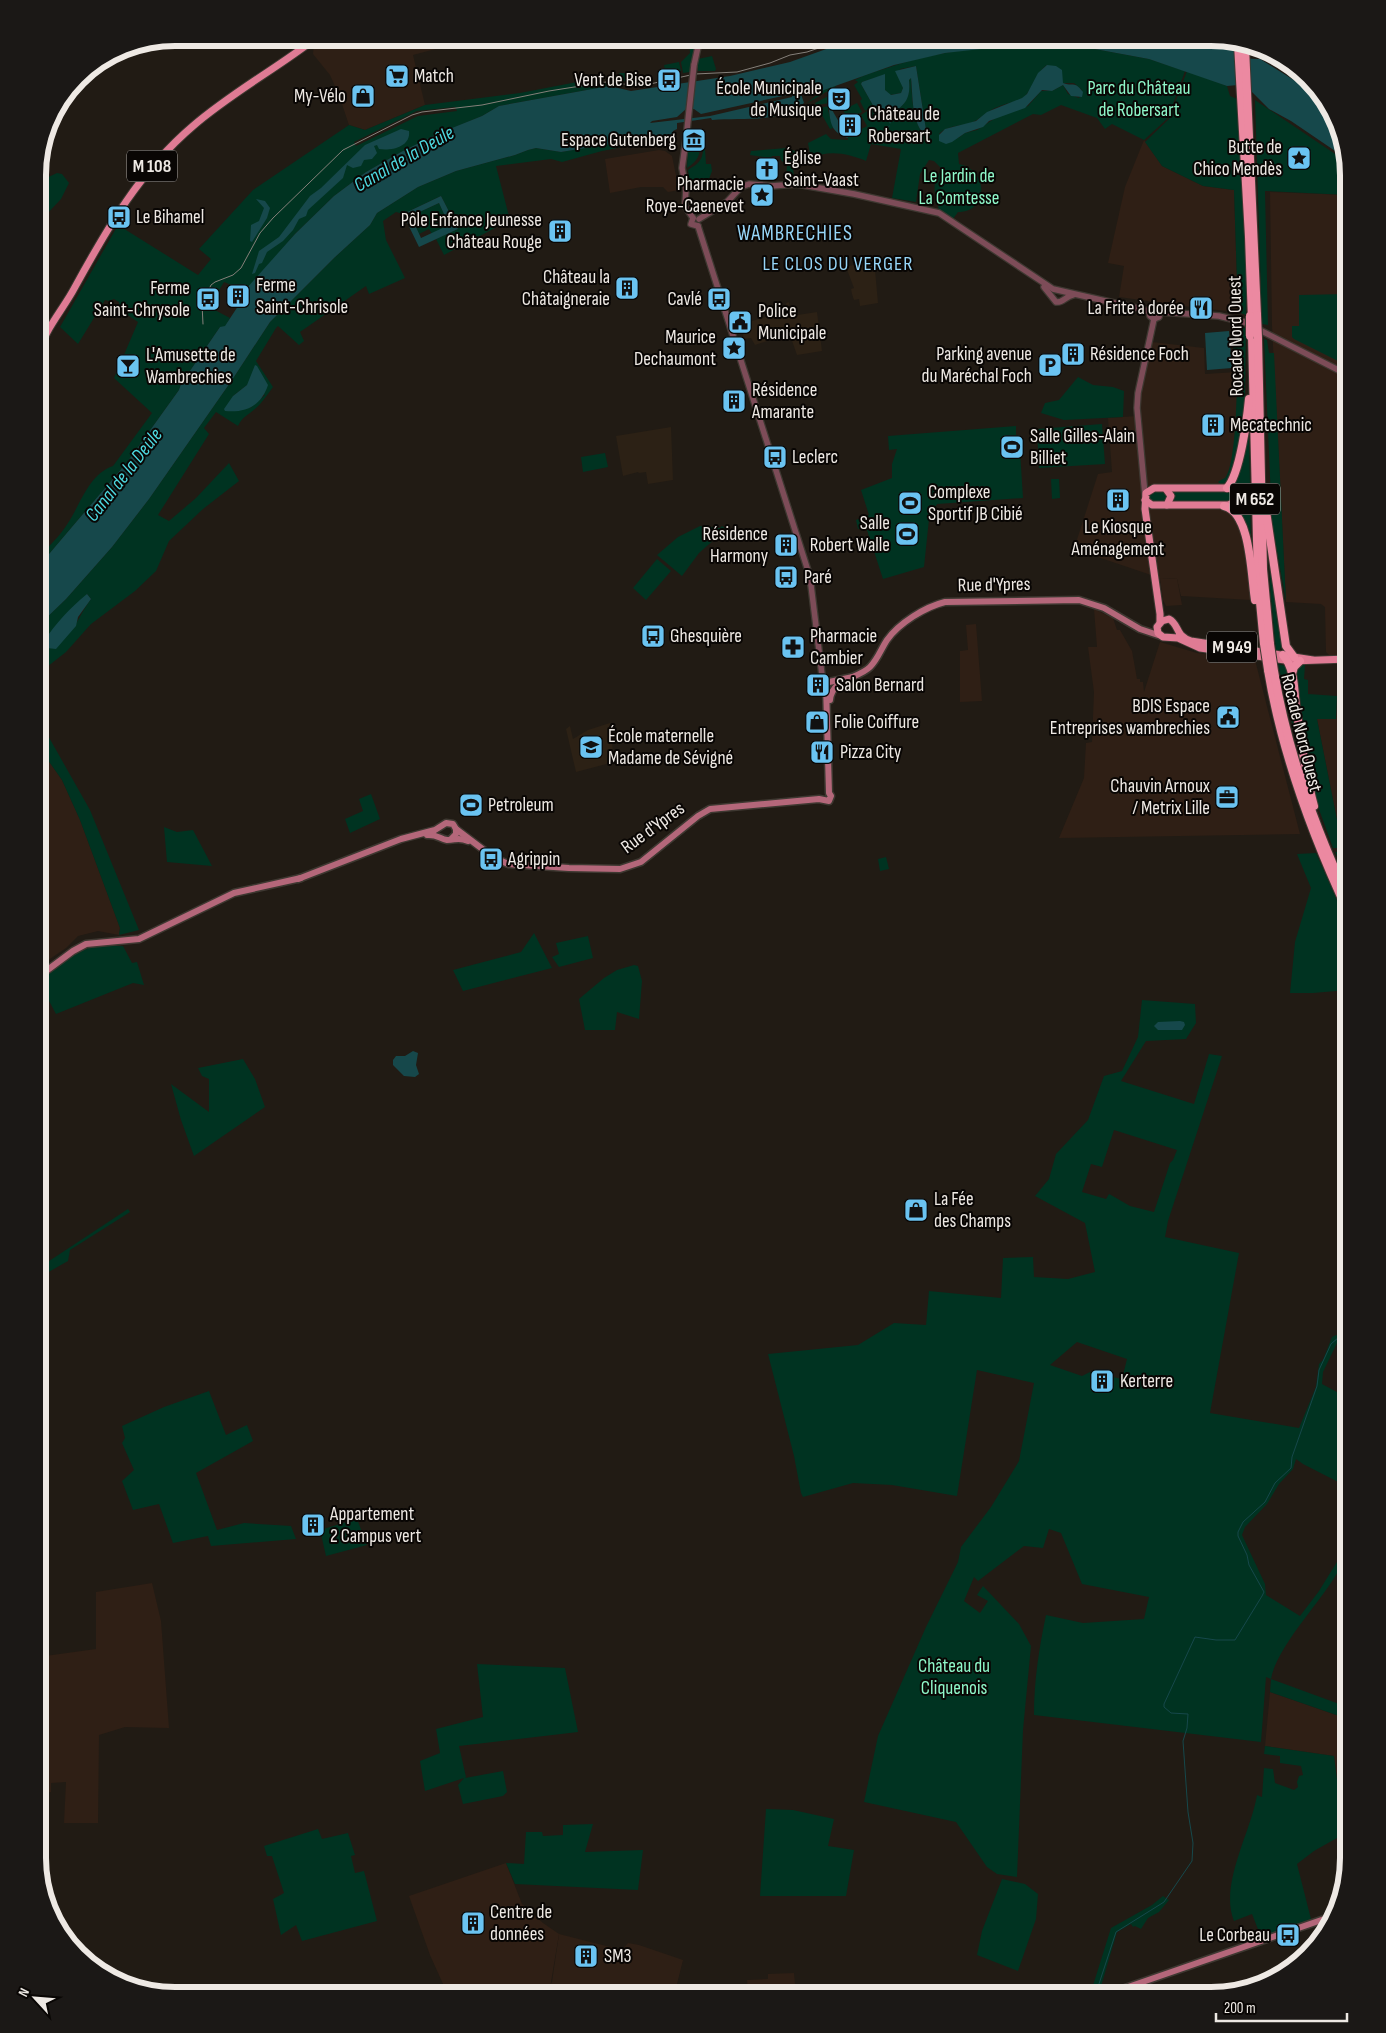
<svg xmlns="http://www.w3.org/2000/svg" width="1386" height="2033" viewBox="0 0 1386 2033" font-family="'Sofia Sans Condensed',sans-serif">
<rect width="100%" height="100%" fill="#211b14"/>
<g fill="#2e1f15">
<polygon points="323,38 444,38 447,46 413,55 425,105 365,130 349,125 339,95 330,75 313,54 314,44"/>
<polygon points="1152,342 1204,348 1205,374 1237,372 1247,568 1251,600 1181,596 1177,579 1160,578 1074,549 1098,474 1112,472 1108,418 1137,416"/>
<polygon points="1339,664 1348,665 1348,835 1340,835 1317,719 1336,719"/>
<polygon points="559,1934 622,1950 628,1943 639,1945 683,1960 677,1984 696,1984 695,1995 544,1995 552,1982"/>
<polygon points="794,1973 796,1995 748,1995 747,1980 768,1979 768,1974"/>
</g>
<g fill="#2f1f15">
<polygon points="1144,140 1162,166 1203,186 1234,190 1238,312 1207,309 1206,304 1199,303 1198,308 1119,297 1124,266 1108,263 1125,187"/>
<polygon points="659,150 665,151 672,156 679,190 668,192 663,187 641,187 610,193 605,159"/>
<polygon points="1270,192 1348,195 1348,657 1330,656 1326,652 1325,607 1321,604 1286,602 1272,326"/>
<polygon points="1160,578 1177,579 1182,605 1166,606 1163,600"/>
<polygon points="1094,609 1113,618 1117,630 1120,630 1132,651 1137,679 1140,679 1140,682 1143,682 1144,692 1160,642 1197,653 1255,660 1300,834 1059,838 1084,778 1086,743 1092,742 1094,692 1088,647 1097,647"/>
<polygon points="976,624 982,701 960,702 960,651 968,650 966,625"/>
<polygon points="38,746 62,780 80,820 120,928 119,935 98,931 78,936 66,948 38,967"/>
<polygon points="152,1583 161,1621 169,1728 125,1727 99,1735 98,1823 64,1823 66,1782 51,1783 51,1792 38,1794 38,1657 96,1649 96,1592"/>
<polygon points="1270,1692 1336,1715 1340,1704 1343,1705 1348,1695 1347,1862 1334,1756 1265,1746"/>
<polygon points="506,1863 522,1904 543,1923 559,1934 550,1988 544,1995 448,1995 430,1955 409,1896"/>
</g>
<g fill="#2c2115">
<polygon points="874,259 878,303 860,306 859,299 854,300 852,294 851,289 854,288 846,267"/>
<polygon points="789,302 791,316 817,312 822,351 797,355 791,338 786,339 784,333 779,337 755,345 751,338 744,339 742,330 746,329 745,323 779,313 780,318 787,316 786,303"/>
<polygon points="671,427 673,480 648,484 646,472 639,473 638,472 623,476 616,436"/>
<polygon points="610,723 614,762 576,772 566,729 570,726 573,739 588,730"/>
</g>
<g fill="#003321" fill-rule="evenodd">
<polygon points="689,41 695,41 690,72 683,73 681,62 690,53"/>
<path d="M1008,46l70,2 6,-1 65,12 36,12 -17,47 -24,22 -32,-16 -7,5 -8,-11 -36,-13 -20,10 -8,-1 -75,39 1,11c30,6 30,48 -1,48l-5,7 -14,-9 -1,-4 3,-5 -4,-1c-5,-12 -2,-20 5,-31l-8,-8 -5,-1 -9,14 -4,28 -24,-4 9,-49 -30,-5 -5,17c-17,-7 -38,-12 -55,-2l-3,-16 18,-9 5,5 17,1v-4l19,-10 -6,-11 6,-4 5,9h2l-6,-11 -3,2 -5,-10 2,-2 -8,-14 4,-3 -3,-2c9,-5 19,-8 29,-11 40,-14 82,-21 124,-23zM1047,65l16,18h11l8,7 -3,8 -11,-4 -5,-9 -11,6h-11l-13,15 -31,11 -20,13 -12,3 -7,5 -19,-4c10,-10 24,-7 36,-13 7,-4 12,-9 20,-13 8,-4 18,-5 26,-9 11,-6 13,-25 26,-34zM916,66l11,70c-15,-8 -15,-42 -16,-58l-2,2c2,17 -5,28 -21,35l-13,-6 -14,-25 1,-2 22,-7 1,15 5,5 11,-2 2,-5 -4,-12 1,-7z"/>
<polygon points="712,56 716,69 715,71 698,71 698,59"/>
<polygon points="679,62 681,71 666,75 664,65"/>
<polygon points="1187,71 1227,86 1230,96 1237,99 1246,270 1246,315 1238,312 1234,190 1203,186 1162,166 1145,142 1169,119"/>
<polygon points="620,73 636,73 637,84 623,81 615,77"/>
<path d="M598,78l11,8 -110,20 -17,10 -46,19 -35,17 -35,20 -32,24 -39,38 -49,57 -22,-9 -15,25 21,11 -5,9h-5l-39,57 -2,6 -51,71 -90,106v-9c10,-11 22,-22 30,-35 13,-20 21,-49 45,-57l39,-53 -38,-35 24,-56 -18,-12 -1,-8 -5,-3 -5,2 -4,-1 -27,44 -18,-17 58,-102 80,50 13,-16 -12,-10 54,-59 96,-65 16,5 60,-25 95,-12zM455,107l2,4 -39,5 -62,30 -2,-4 63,-31z"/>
<polygon points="835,85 836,89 826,92 806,104 823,90"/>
<polygon points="836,92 839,96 829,101 830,103 816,105 815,103"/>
<polygon points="1255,100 1344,160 1348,176 1348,195 1265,191 1268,325 1262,324"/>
<polygon points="857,103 862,112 848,119 843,110"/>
<polygon points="830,106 831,108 828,110 833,128 830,129 818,108"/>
<path d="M669,134v4l-67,13 -40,11 -11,-3 -55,7 14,54 -66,35 -8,-16 22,-10 -17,-33 -38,18 -7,-2 -13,9 3,19 19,38 -36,16 -3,-8 -66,46 4,9 -5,4 -21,-19 -2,2 -20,33 17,26c-6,8 -11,16 -18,22 -7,6 -13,8 -17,17l-22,-14 -12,16 5,6 -51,81 11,6 27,-23 33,-35 10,18 -36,28 -34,32 -13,30 -21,20 -44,33 -25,28 -28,22v-48l28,-27 46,-52 37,-48 83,-119 38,-58 64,-64 36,-33 7,-12 41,-26 38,-16 59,-16 13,-5 8,-2 25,4zM247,385l18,10 -15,13 -17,-12zM87,594l4,5c-9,12 -14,26 -24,36z"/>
<path d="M697,142l4,1c-2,13 -2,17 -14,25l1,-23 3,2 5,1z"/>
<polygon points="787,148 795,151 797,167 793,167 794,179 786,180 787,166 781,160 780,156 772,156 771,158 750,155 751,151"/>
<path d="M703,149h2l1,15h5l1,7 -3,8 -19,4 -2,-13c9,-6 15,-9 15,-21z"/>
<polygon points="57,173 62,174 69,183 61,199 44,217 38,207 38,182"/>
<polygon points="439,203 450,225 432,234 429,229 419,234 411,216"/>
<polygon points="1348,294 1348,366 1294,339 1292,337 1292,326 1299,326 1299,295"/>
<path d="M1241,327l5,1 -1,74 -2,22 -12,51 -5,7 -4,3 -4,-3c2,-2 5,-3 7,-4 11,-12 12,-88 12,-105l-3,-1 -1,-39z"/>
<polygon points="1264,339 1267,340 1269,353 1274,353 1286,602 1272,522"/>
<polygon points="1078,377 1093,385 1113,387 1124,391 1123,417 1064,420 1041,413 1045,403 1059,400"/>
<polygon points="1102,424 1105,464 1039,468 1037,429"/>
<polygon points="1016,426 1016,435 1019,435 1023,498 937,504 929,519 924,567 883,579 866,527 858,529 856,520 869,515 861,490 892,478 892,464 897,449 889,450 888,436"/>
<polygon points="1249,430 1251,543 1242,514 1237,508 1241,501 1241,491 1234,483"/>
<polygon points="605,453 608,467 583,472 581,457"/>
<polygon points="1051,479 1059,479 1060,498 1052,499"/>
<polygon points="1152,491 1164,491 1168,495 1165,502 1153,503 1149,501 1148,495"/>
<polygon points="1172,491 1229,491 1235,496 1231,503 1172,503"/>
<polygon points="700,526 720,528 722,526 726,529 699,553 682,576 657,555 678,537"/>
<polygon points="1269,546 1283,644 1279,651 1276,651 1270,588"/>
<polygon points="657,559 671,571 646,600 633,588"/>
<polygon points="1278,664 1286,666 1288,674 1301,762"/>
<polygon points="1302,665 1305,665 1304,679 1308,680 1308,694 1337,696 1336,719 1317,719 1340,835 1348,835 1348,848 1333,848 1316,801 1312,779 1296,673 1297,669"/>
<polygon points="38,718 90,810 139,930 119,935 120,928 80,820 62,780 38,746"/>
<polygon points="371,794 380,819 350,833 345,819 363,811 359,799"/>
<polygon points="164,827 177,832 193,830 212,866 167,862"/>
<polygon points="1335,852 1348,853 1348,884"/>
<polygon points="1316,853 1348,925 1348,990 1313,993 1290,993 1295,942 1311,888 1297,854"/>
<polygon points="886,857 889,869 880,871 878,859"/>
<polygon points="534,933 552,968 463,991 453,970 521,952"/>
<polygon points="588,936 593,958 559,967 552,957 559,954 556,943"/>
<path d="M96,945l27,1 9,17 5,-1 7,23 -11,-2 -77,31 -17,-32c18,-15 34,-29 57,-37z"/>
<polygon points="634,965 638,966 642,981 639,1019 617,1012 615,1030 585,1030 579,999 604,978 617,970"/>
<path d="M1142,1000l53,4 1,19 -10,16 -40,2 -25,40 73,23 15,-50 13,2 -54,165 -3,16 74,16 -29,160 89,15 17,-41 3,-23 4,-4 9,-23 4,-2 12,3v6l-11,-1 -14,29 -1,12 26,14v89l-45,-23 -7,-5 -3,10 -14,15 -12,20 -22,23 -3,8 23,49 1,11 34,21 19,-25 29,-47c0,14 -4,19 -12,31 -18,30 -59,72 -65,104l71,26 6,-10v24l-78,-27 1,-13 -5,-2 -5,65 -227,-27c0,-34 5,-67 12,-100l37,8 61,-4 5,-22 -67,-13 -21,-51 -12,-4 -6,19 -19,-2 -46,35 -4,-4 -10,24 16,12 8,-12 -11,-6 6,-9 36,38 12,22 -8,84 -6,147 -20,-3 -10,-7 -31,-45 -92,-20 14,-66 48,-109 32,-65 3,-15 30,-40 28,-46 15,-78 -57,-13 -20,126 -65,-11 -39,-2 -50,14 -2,-4 -7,-37 -26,-102 90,-9 36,-22 32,2 3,-34 72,7 2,-40 30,-1 1,20 34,2 27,-7 -10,-49 -50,-27 14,-17 7,-25 32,-34 16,-44 18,-5 16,-34zM1114,1130l63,20 -4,10 -3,3 -16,49 -24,-6 -19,-11 -2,-1 -3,5 -24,-7 9,-28 11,3zM1077,1342l50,17 -5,20 -32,-7 -8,4 -32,-11z"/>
<polygon points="243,1059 255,1079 265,1107 194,1156 181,1120 171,1084 209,1112 209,1079 202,1076 198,1068"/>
<polygon points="128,1209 130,1212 70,1250 68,1261 45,1274 44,1281 38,1284 38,1264 40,1267"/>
<polygon points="209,1391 226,1435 247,1425 253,1441 196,1473 217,1530 244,1523 291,1526 296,1539 211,1546 208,1536 173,1543 159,1504 133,1510 122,1481 134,1470 122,1443 125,1438 122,1426 164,1407"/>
<polygon points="357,1519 367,1545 326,1556 320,1530"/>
<polygon points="477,1664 565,1668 578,1732 459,1746 466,1777 465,1778 503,1771 507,1792 503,1796 463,1804 458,1785 464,1778 425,1791 420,1761 440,1753 436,1729 483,1717"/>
<path d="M1265,1746l69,10 10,78 -30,17 -17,13 14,55 -50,18 -9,-23 -18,7c-15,-36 17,-89 23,-126l5,2 2,-29 9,1 2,14 19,7 4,-3 -1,-5 2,-6 4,-1 -2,-9 -21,-3v-7l-16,-2z"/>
<polygon points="766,1809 793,1810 834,1819 828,1846 854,1850 846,1896 760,1896"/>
<polygon points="593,1824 585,1852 643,1850 638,1890 515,1884 506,1863 524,1864 526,1832 542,1832 543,1836 563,1835 563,1825"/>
<polygon points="318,1829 322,1839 348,1833 355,1855 351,1856 355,1873 364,1871 377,1921 302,1941 296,1925 281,1935 273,1899 284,1893 272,1856 267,1856 264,1846"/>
<polygon points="1002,1879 1025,1884 1038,1894 1036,1919 1018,1971 977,1955 982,1931"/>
<polygon points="1163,1896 1169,1900 1159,1912 1148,1918 1141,1929 1135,1926 1133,1927 1131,1924 1117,1932 1099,1993 1090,1995 1111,1928 1152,1905"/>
</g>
<g fill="#16484b" fill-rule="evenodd">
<path d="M857,38h362c19,6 10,22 41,21l61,38 9,10 14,50 -53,-36 -22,-12 -19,-19 -12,-5 -11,1 -78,-27 -65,-12 -6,1 -70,-2 -63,7 -51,12 -84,30 -8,-4 -1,3 3,9c-25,21 -61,14 -92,17l-1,-2 -34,5v6l-4,2v3l-112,18 -25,-4 -8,2 -13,5 -59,16 -38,16 -41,26 -7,12 -36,33 -64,64 -38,58 -83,119 -37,48 -46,52 -28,27v-59l90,-106 51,-71 2,-6 39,-57 5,-1 19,-29 2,-8 49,-55 39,-38 32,-24 35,-20 36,-18 45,-18 17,-10 110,-20 22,5 99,-15 60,-14zM792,94v3l-82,19 -60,7 2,-2 25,-4 9,-8h8l7,5z"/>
<path d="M1047,65l9,1 6,4 1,13c10,4 11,-3 20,9l-1,5 -11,-1 -8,-11 -11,6 -10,-1 -17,18 -36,13 -6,6 -18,6 -13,9 -6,2 -7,-3v-6l6,-6 31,-8 11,-9 35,-14 5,-4 11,-21z"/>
<path d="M916,66l11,70c-16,-10 -14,-41 -16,-58l-2,2c2,19 -4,25 -19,35l-15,-6 -14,-25 1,-2 23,-8v16l6,5 10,-2 2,-5 -8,-17z"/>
<path d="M829,108h2l17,30c-16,-5 -18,-14 -19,-30z"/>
<path d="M401,129l8,2c2,16 -18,20 -30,18l-2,-4 -3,1 3,7 -5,6 -8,1 -3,6 -8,2 -6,-3 -4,13 -35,32 -2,6 -7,3 -6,11 -10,11 -16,11 -5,11 -3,1 -4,9 -3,1 7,-23 20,-14 31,-41 11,-8 44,-43z"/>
<path d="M441,196l17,33 -39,18 -16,-33zM439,203l10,22 -28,13 -10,-22z"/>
<polygon points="256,199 265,201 270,208 267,218 252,242 250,241 251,225 259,221 264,208"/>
<polygon points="1229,331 1232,368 1207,370 1205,333"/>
<path d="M255,365l2,1 11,19c-7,21 -22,28 -43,26l-1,-2 9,-13 14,-11z"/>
<path d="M87,594l4,5 -13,18 -2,9 -20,23 -9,-1 -3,-7c12,-18 26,-33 43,-47z"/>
<polygon points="1180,1021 1184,1022 1185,1025 1182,1030 1158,1030 1154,1026 1158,1022"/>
<polygon points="413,1051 418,1053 416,1065 419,1074 415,1077 404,1076 393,1065 393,1060 396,1056 405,1056"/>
</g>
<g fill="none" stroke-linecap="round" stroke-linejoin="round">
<g stroke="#16484b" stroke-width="1">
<polyline points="890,115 890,123"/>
<polyline points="878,141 882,140 889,126"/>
<polyline points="1096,1993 1116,1932 1164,1902 1192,1861 1193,1843 1188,1812 1183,1741 1187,1728 1188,1714 1171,1713 1164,1707 1164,1704 1195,1637 1216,1640 1235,1640 1262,1596 1264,1592 1249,1565 1247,1555 1238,1536 1238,1532 1243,1522 1265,1502 1275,1483 1291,1468 1292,1457 1317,1386 1319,1370 1331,1344 1339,1337 1348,1339"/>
</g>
<g stroke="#3e3831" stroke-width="8">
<g id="tertiary">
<polyline points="694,65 700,38"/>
<polyline points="686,139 682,168 686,188 685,206 693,218"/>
<polyline points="693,218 691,224 698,226"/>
<polyline points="699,219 727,202 741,187 749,184 771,186 797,184 854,194 939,213 1053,289 1149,311"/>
<polyline points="698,226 810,577 822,675 826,687"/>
<path d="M1044,287l12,15c7,1 10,-6 17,-7"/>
<polyline points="1149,311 1150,316 1154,319 1159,317 1160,312"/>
<polyline points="1149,311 1155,307 1158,308 1160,312"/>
<polyline points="1160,312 1219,316 1244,322 1348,375"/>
<polyline points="1145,495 1137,408 1138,393 1154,319"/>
</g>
</g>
<g stroke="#3e3831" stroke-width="9">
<g id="secondary">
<path d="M830,700c2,-22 28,-21 40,-33 8,-8 11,-18 17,-27 12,-17 38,-33 58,-38l134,-2 25,8 36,21 21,7"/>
<polyline points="456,829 493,857 508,864 569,868 620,869 641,862 698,816 710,809 819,799 829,801 831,796 829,793 826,685 829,682 853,677"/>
<path d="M427,835c10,-1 13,4 20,5 9,0 12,-3 21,1"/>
<polyline points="298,879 401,839 435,830 446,823 453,824 456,829 456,834 451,839"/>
<polyline points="38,977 73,951 86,944 139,939 234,893 301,878"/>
<polyline points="1105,1995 1333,1916"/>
</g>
</g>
<g stroke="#3e3831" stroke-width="9">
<g id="primary">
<path d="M38,356c5,-25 25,-46 37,-69 33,-60 65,-116 118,-161 38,-33 83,-57 123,-88"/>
<polyline points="1145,500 1152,505 1167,505 1171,496 1166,489"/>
<polyline points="1160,622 1160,614 1145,509 1146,493 1154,488 1227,488 1234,490 1238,496 1236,502 1228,505 1167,505"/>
<path d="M1313,660l-122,-19c-17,-6 -11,-16 -22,-22l-7,2 -5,6 1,6 5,4 15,1 22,10 92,13 56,-2"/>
</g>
</g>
<g stroke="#3e3831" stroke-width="10">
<g id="trunk">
<polyline points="1238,44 1249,237 1252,320"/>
<polyline points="1245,47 1257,315"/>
<polyline points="1252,336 1258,581 1264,644"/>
<polyline points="1258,338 1263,569 1270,644"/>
<path d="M1227,488c13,-14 20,-69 22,-89"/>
<path d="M1224,506c27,6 27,70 31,94"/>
<polyline points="1266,511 1286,646 1294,657"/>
<path d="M1283,655c12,13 11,36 13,52 5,33 9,67 18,99"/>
<path d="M1268,670c14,85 44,165 80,242"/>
<path d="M1274,671c13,79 40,154 74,227"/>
<polyline points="1292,674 1294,667 1300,661"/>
</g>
</g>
<use href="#tertiary" stroke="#7d4c58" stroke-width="5.5"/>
<use href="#secondary" stroke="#b4677a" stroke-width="6"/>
<use href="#primary" stroke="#df7b94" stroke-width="7"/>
<use href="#trunk" stroke="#ec89a1" stroke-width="8"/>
<g stroke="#85807a" stroke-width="1">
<polyline points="1260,52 1306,81"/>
<polyline points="203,324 202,304 211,285 215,282 233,275 241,268 260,233 273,218 343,150 412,115 422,112 482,105 549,91 606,82 641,86 695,74 737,72 770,63 790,55 807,52 848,38"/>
</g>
<g stroke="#3e3831" stroke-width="8" stroke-linecap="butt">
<polyline id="tertiary-bridge" points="686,139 694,65"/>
</g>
<g stroke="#3e3831" stroke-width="10" stroke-linecap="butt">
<g id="trunk-bridge">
<polyline points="1257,315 1258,338"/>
<polyline points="1250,336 1250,316"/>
<polyline points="1264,644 1268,670"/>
<polyline points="1270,644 1274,671"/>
</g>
</g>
<use href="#tertiary-bridge" stroke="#7d4c58" stroke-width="5.5"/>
<use href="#trunk-bridge" stroke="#ec89a1" stroke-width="8"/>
</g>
<defs>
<g id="supermarket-square" transform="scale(1.25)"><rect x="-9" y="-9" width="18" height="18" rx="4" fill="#6ac3f1" stroke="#090604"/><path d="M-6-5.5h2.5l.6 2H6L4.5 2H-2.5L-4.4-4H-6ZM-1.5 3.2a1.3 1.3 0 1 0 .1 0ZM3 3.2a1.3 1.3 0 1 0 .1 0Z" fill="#111"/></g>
<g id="bus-square" transform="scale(1.25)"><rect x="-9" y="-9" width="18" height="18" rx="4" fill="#6ac3f1" stroke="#090604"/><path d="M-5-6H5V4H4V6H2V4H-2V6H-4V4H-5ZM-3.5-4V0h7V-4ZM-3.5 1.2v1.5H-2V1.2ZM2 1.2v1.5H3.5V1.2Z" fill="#111"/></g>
<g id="shop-square" transform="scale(1.25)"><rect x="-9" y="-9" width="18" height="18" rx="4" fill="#6ac3f1" stroke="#090604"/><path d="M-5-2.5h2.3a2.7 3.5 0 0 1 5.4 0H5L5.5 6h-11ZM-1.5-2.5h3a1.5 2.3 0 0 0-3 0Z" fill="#111"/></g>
<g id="theatre-square" transform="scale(1.25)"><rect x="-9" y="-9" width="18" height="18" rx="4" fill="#6ac3f1" stroke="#090604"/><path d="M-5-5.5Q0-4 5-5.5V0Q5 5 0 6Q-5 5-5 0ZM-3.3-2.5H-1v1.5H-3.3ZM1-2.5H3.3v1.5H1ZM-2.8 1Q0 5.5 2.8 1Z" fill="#111"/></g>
<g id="building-square" transform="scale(1.25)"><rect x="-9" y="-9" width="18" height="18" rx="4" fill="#6ac3f1" stroke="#090604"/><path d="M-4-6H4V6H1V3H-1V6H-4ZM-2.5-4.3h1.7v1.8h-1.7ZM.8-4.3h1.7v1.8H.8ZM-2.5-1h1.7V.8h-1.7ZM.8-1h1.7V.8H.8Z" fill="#111"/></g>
<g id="museum-square" transform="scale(1.25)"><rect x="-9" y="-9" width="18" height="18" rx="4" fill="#6ac3f1" stroke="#090604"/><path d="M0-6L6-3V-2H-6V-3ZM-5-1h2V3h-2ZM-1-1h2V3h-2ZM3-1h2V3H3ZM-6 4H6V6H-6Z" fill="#111"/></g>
<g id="sight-square" transform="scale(1.25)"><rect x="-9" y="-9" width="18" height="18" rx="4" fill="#6ac3f1" stroke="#090604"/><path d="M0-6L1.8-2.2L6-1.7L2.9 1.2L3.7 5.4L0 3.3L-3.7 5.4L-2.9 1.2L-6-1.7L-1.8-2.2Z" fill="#111"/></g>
<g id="church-square" transform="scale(1.25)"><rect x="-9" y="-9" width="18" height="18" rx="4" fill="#6ac3f1" stroke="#090604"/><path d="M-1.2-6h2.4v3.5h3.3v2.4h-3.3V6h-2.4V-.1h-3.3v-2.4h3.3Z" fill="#111"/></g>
<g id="restaurant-square" transform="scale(1.25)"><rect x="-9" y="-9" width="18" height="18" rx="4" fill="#6ac3f1" stroke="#090604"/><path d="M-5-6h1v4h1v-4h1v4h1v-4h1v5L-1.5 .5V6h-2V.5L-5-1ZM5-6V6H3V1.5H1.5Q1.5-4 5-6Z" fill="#111"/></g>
<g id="civic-square" transform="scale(1.25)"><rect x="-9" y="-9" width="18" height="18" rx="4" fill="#6ac3f1" stroke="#090604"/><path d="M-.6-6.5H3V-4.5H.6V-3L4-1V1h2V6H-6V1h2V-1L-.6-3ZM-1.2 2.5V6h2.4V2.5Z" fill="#111"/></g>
<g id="parking-square" transform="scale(1.25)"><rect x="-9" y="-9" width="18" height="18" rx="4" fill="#6ac3f1" stroke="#090604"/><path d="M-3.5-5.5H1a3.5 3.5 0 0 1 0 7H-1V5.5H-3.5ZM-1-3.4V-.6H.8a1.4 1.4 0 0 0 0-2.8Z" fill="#111"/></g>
<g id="bar-square" transform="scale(1.25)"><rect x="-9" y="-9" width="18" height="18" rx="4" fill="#6ac3f1" stroke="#090604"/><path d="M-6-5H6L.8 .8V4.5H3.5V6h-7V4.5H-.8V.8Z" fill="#111"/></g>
<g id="stadium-square" transform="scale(1.25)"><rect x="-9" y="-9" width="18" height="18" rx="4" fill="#6ac3f1" stroke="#090604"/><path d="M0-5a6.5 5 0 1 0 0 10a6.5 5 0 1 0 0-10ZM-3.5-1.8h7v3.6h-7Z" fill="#111"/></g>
<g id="pharmacy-square" transform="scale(1.25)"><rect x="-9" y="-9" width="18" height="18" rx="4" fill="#6ac3f1" stroke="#090604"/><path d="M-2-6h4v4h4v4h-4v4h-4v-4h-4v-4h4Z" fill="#111"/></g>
<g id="school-square" transform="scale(1.25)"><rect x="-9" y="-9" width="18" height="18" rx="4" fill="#6ac3f1" stroke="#090604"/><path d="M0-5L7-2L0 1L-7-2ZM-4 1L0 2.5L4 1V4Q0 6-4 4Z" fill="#111"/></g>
<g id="office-square" transform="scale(1.25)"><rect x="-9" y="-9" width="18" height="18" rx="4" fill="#6ac3f1" stroke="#090604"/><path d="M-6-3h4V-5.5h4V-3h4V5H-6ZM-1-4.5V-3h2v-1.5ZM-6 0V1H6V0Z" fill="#111"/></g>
</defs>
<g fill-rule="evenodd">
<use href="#supermarket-square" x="397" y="76"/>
<use href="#bus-square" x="669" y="80"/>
<use href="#shop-square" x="363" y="96"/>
<use href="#theatre-square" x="839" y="99"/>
<use href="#building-square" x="850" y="125"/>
<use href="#museum-square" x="694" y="140"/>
<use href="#sight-square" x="1299" y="158"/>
<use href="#church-square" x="767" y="169"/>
<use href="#sight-square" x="762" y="195"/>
<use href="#bus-square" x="119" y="217"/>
<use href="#building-square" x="560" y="231"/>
<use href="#building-square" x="627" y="288"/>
<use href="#building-square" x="238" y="296"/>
<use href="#bus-square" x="208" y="299"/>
<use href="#bus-square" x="719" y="299"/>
<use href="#restaurant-square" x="1201" y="308"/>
<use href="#civic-square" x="740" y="322"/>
<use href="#sight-square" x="734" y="348"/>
<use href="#building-square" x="1073" y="354"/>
<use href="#parking-square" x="1050" y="365"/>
<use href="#bar-square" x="128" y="366"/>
<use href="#building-square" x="734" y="401"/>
<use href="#building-square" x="1213" y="425"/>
<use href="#stadium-square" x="1012" y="447"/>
<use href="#bus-square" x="775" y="457"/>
<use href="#building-square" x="1118" y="500"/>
<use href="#stadium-square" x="910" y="503"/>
<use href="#stadium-square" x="907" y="534"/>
<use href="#building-square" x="786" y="545"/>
<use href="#bus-square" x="786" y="577"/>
<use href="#bus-square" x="653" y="636"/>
<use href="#pharmacy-square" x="793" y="647"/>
<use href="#building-square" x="818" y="685"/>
<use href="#civic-square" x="1228" y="717"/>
<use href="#shop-square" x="817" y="722"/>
<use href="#school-square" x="591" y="747"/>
<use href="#restaurant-square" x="822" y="752"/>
<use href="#office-square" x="1227" y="797"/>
<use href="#stadium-square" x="471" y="805"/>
<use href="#bus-square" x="491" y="859"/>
<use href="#shop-square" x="916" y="1210"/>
<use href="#building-square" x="1102" y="1381"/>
<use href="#building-square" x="313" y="1525"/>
<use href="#building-square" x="473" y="1923"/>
<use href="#bus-square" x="1288" y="1935"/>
<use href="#building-square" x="586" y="1956"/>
</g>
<g text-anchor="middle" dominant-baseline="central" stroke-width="4" stroke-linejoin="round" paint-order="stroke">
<g fill="#090604" stroke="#a9a5a1" stroke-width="1">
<rect x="127" y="150.5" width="50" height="31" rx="4"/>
<rect x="1230" y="483.5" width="50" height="31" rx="4"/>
<rect x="1207" y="631.5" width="50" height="31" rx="4"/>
</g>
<g font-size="18" font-weight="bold" fill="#eee9e4">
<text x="152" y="166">M 108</text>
<text x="1255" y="499">M 652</text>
<text x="1232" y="647">M 949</text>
</g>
<g font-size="19" fill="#eee9e4" stroke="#090604" text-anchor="start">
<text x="414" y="76">Match</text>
<text x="652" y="80" text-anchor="end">Vent de Bise</text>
<text x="822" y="88" text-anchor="end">École Municipale<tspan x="822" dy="22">de Musique</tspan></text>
<text x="346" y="96" text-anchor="end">My-Vélo</text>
<text x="868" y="114">Château de<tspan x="868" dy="22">Robersart</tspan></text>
<text x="676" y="140" text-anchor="end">Espace Gutenberg</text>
<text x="1282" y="147" text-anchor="end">Butte de<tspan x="1282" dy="22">Chico Mendès</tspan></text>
<text x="784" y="158">Église<tspan x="784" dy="22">Saint-Vaast</tspan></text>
<text x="744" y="184" text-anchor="end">Pharmacie<tspan x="744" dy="22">Roye-Caenevet</tspan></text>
<text x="136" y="217">Le Bihamel</text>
<text x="542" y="220" text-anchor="end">Pôle Enfance Jeunesse<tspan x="542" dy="22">Château Rouge</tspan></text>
<text x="610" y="277" text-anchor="end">Château la<tspan x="610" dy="22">Châtaigneraie</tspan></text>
<text x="256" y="285">Ferme<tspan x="256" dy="22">Saint-Chrisole</tspan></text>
<text x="190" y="288" text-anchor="end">Ferme<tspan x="190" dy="22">Saint-Chrysole</tspan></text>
<text x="702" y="299" text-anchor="end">Cavlé</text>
<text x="1184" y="308" text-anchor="end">La Frite à dorée</text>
<text x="758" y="311">Police<tspan x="758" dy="22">Municipale</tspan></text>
<text x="716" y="337" text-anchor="end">Maurice<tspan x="716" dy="22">Dechaumont</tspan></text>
<text x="1032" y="354" text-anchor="end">Parking avenue<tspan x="1032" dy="22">du Maréchal Foch</tspan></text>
<text x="1090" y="354">Résidence Foch</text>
<text x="146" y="355">L'Amusette de<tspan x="146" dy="22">Wambrechies</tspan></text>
<text x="752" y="390">Résidence<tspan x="752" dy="22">Amarante</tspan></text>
<text x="1230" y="425">Mecatechnic</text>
<text x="1030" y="436">Salle Gilles-Alain<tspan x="1030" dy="22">Billiet</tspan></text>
<text x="792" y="457">Leclerc</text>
<text x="928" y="492">Complexe<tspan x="928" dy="22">Sportif JB Cibié</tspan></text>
<text x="890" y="523" text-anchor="end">Salle<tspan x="890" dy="22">Robert Walle</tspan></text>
<text x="1118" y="527" text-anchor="middle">Le Kiosque<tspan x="1118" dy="22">Aménagement</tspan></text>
<text x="768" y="534" text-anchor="end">Résidence<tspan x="768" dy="22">Harmony</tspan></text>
<text x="804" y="577">Paré</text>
<text x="670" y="636">Ghesquière</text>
<text x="810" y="636">Pharmacie<tspan x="810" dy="22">Cambier</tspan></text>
<text x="836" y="685">Salon Bernard</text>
<text x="1210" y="706" text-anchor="end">BDIS Espace<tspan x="1210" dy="22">Entreprises wambrechies</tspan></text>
<text x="834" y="722">Folie Coiffure</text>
<text x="608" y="736">École maternelle<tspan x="608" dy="22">Madame de Sévigné</tspan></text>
<text x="840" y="752">Pizza City</text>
<text x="1210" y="786" text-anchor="end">Chauvin Arnoux<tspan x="1210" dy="22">/ Metrix Lille</tspan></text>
<text x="488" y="805">Petroleum</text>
<text x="508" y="859">Agrippin</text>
<text x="934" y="1199">La Fée<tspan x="934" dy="22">des Champs</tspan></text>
<text x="1120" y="1381">Kerterre</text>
<text x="330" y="1514">Appartement<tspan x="330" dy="22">2 Campus vert</tspan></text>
<text x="490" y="1912">Centre de<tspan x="490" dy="22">données</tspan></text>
<text x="1270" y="1935" text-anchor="end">Le Corbeau</text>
<text x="604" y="1956">SM3</text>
</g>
<g font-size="19" fill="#8ff8ca" stroke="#090604">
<text x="1139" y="88">Parc du Château<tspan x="1139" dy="22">de Robersart</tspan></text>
<text x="959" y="176">Le Jardin de<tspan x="959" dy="22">La Comtesse</tspan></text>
<text x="954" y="1666">Château du<tspan x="954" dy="22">Cliquenois</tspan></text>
</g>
<g font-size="19" fill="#eee9e4" stroke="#090604">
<text transform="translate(1236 336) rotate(-91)">Rocade Nord Ouest</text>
<text transform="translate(994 585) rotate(-1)">Rue d'Ypres</text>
<text transform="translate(1301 733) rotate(76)">Rocade Nord Ouest</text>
<text transform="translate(653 828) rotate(-36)">Rue d'Ypres</text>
</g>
<g font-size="20" font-style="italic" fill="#4dd8df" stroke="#090604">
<text transform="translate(404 159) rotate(-30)">Canal de la Deûle</text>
<text transform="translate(124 475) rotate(-52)">Canal de la Deûle</text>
</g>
<g font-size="20" letter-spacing="1" fill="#97d6f8" stroke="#090604">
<text x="838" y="264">LE CLOS DU VERGER</text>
</g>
<g font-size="21" letter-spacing="1" fill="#97d6f8" stroke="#090604">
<text x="795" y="233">WAMBRECHIES</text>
</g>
</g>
<path d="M0 0H1386V2033H0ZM175 46H1211A129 129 0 0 1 1340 175V1858A129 129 0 0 1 1211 1987H175A129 129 0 0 1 46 1858V175A129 129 0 0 1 175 46Z" fill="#1b1816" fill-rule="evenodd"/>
<path fill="none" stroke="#eee9e4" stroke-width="6" d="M175 46H1211A129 129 0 0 1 1340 175V1858A129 129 0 0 1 1211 1987H175A129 129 0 0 1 46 1858V175A129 129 0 0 1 175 46Z"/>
<g transform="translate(35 1998) rotate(296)" stroke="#090604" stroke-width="4" paint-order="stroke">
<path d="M0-4L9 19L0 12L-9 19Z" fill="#eee9e4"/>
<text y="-8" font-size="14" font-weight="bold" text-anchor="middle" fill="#eee9e4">N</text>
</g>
<path d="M1216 2013v8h131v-8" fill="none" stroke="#eee9e4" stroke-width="2.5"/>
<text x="1224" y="2013" font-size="15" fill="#eee9e4" stroke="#090604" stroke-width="4" paint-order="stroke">200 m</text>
</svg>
